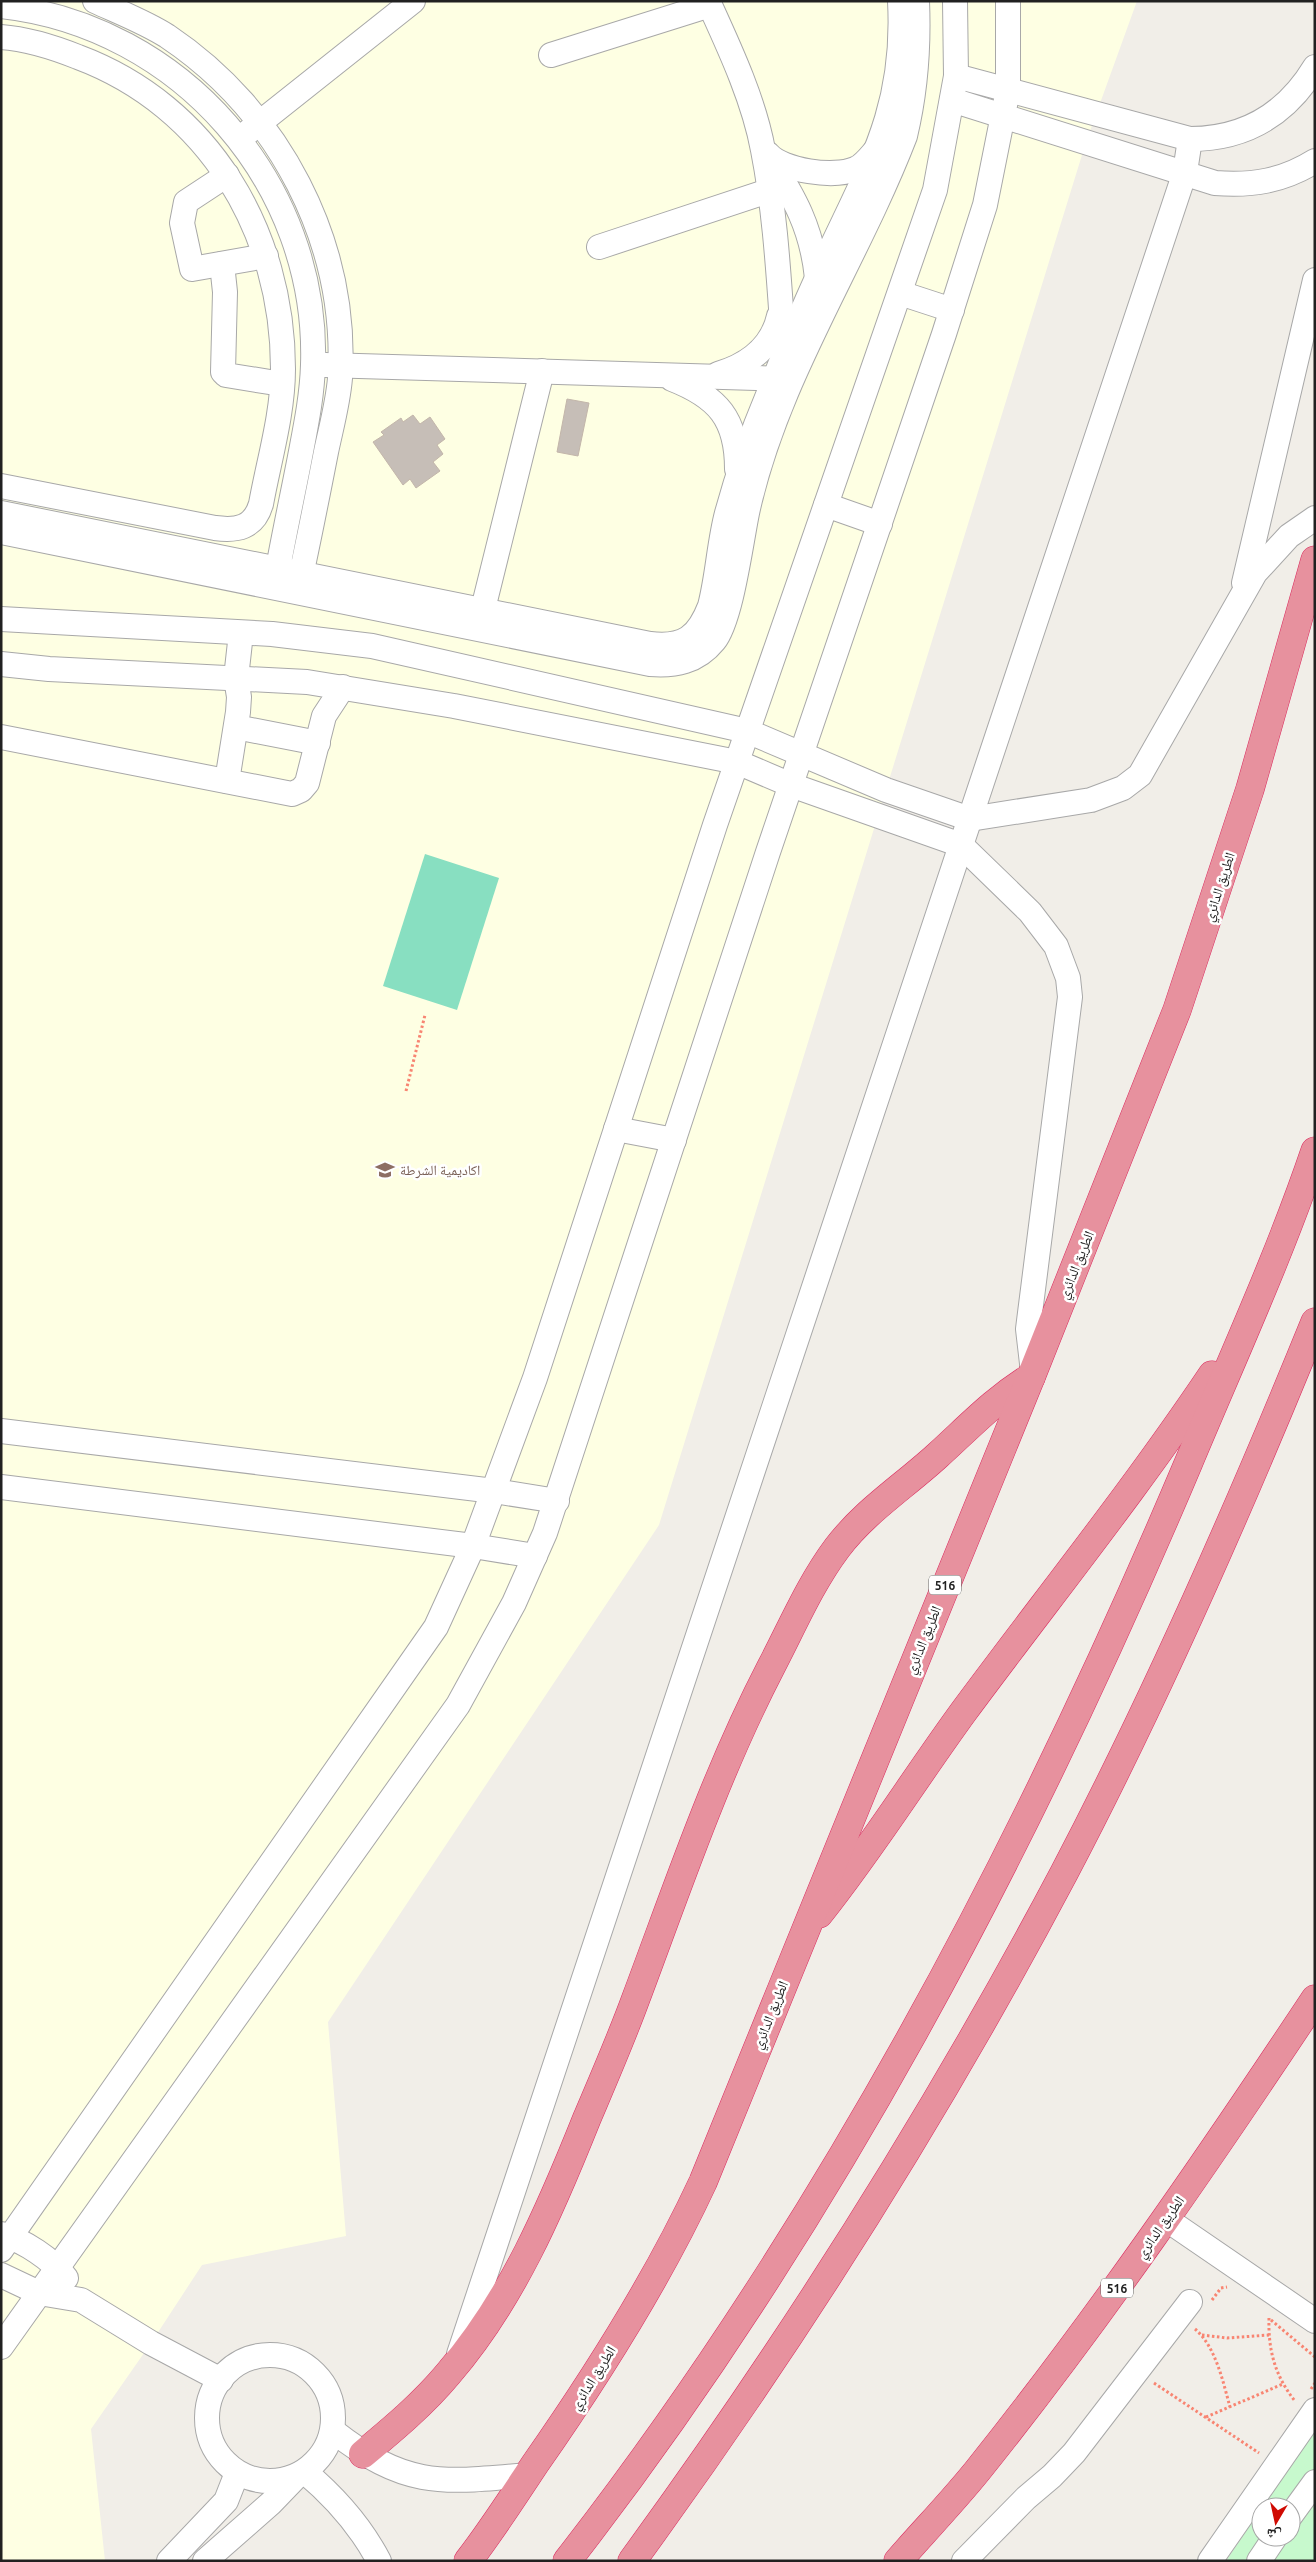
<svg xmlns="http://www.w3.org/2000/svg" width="1316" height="2562" viewBox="0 0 1316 2562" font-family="Ubuntu,'Noto Naskh Arabic',sans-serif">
<rect width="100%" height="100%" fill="#f1eee8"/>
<polygon fill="#feffe3" points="1,1 1137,1 1086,142 659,1525 328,2022 346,2236 202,2265 151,2343 91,2429 105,2561 1,2561"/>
<polygon fill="#c7f9cd" points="1315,2429 1315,2561 1226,2561 1261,2509 1261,2537 1291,2537 1291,2507 1262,2507"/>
<polygon fill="#88dfc1" points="425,854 499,878 457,1010 383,986"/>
<g fill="#c6beb7" stroke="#c3b6aa">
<polygon points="567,399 589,403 578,456 557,452"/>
<polygon points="413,415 420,424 430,417 445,439 437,445 443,454 433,462 440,471 416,488 410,479 403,485 373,442 384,435 381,432 401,418 403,422"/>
</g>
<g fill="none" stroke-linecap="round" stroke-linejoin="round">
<g stroke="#a8a8a8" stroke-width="26">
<g id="minor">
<path d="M95,1c24,11 50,21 72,35 112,75 181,206 173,342 -2,25 -9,50 -14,74 -9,46 -18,92 -28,137"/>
<path d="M708,1c21,46 46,99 55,149 13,66 16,134 21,200"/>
<path d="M1,6c180,20 318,178 312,359 -1,33 -8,65 -14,97 -8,41 -17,82 -24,123"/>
<path d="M1,37c27,2 52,10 77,20 131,49 205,175 205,312 0,45 -14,91 -22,135 -7,24 -24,27 -46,24l-214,-42"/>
<polyline points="551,55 710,5"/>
<path d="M956,76l234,63c55,0 96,-24 125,-72"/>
<path d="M952,100l263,83c37,3 68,-2 100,-22"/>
<polyline points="248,132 413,1"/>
<path d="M768,154c15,17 66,24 87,15 8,-3 14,-11 20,-18"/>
<path d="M768,156c26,41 44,72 49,122"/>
<polyline points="227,175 186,202 182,223 192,269 266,256"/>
<polyline points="599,247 768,191"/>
<polyline points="222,264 225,292 223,372 226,375 282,384"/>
<polyline points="900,293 952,310"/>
<polyline points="325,365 789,379"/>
<path d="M718,374c30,-9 54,-26 61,-58"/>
<path d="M672,379c46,18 65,40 65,90"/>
<polyline points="826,505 880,524"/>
<path d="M1,513l649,131c34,4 48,-7 60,-38 8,-31 9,-63 17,-93 11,-40 25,-80 41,-118 18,-46 37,-92 58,-136 43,-93 80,-150 74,-258"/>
<path d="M1,532l649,132c25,2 47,-2 64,-23 17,-20 27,-99 33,-128 29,-134 109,-250 158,-377 11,-46 14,-88 12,-135"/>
<polyline points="1244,583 1315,280"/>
<polyline points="1,619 272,634 372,646 747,731 886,790 970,819 1091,800 1123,788 1140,775 1255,573 1289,536 1315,518"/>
<polyline points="479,625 542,371"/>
<polyline points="1,664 49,669 307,682 454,706 737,762 791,785 961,845 1030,912 1056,946 1068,978 1070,997 1030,1313 1028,1329 1033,1372"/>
<polyline points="236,727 318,743"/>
<polyline points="1,737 292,794 301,790 307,783 324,716 343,687"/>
<polyline points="227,781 238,712 239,697 236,678 241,633"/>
<polyline points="616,1129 674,1140"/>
<polyline points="1,1431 494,1491 557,1501"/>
<polyline points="1,1487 473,1546 535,1556"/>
<polyline points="1166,2219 1315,2321"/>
<path d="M1,2234c23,7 51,25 65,44"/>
<polyline points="1,2250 436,1627 473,1546 535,1378 715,825 935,190 956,76 955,1"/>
<polyline points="1,2275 39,2293 81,2300 151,2343 221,2380"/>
<polyline points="1,2347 458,1705 514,1603 545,1533 768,852 944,334 985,205 1008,90 1008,1"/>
<polyline points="459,2354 1185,172 1190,139"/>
<circle cx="270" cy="2418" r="63"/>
<path d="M333,2431c73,57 107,52 195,44"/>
<path d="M305,2472c31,26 55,53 74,89"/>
<polyline points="1291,2515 1315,2482"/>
<polyline points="169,2561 226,2501 237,2473"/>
<polyline points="205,2561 271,2503 296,2477"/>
<polyline points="964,2561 1026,2498 1052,2476 1074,2453 1190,2302"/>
<polyline points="1210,2561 1315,2410"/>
<polyline points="1259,2561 1275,2537"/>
</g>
</g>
<g stroke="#da2b5f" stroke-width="29">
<g id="highway">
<path d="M819,1914c52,-65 96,-136 145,-203 83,-112 170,-220 248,-336"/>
<path d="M363,2454c30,-25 60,-50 85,-80 64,-74 103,-166 139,-256 17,-40 34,-79 49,-120 42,-112 80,-225 135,-331 21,-40 39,-83 66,-119 28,-37 66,-61 100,-92 32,-29 57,-56 94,-79"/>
<path d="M468,2561c24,-31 45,-64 67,-97 63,-90 122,-183 168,-282l330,-810 144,-362 73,-221 65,-229"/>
<path d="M567,2561c258,-331 458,-711 621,-1097 43,-103 91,-207 127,-313"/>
<path d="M632,2561c160,-219 305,-448 432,-688 94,-179 175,-364 251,-551"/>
<path d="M898,2561c27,-31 55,-60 80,-91 121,-151 230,-310 337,-471"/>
</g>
</g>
<g stroke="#f88572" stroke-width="3" stroke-dasharray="2.5 2.5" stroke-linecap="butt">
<polyline points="406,1091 425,1015"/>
<polyline points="1212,2300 1221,2288 1227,2287"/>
<path d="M1269,2318c-1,32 6,58 26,83"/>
<polyline points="1271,2320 1315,2357"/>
<path d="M1195,2329c21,18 28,53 35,78"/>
<polyline points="1202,2335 1227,2338 1269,2335"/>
<polyline points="1154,2383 1259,2453"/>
<polyline points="1311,2389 1315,2383"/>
<polyline points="1206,2417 1283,2384"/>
</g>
<use href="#minor" stroke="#fff" stroke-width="24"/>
<use href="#highway" stroke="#e7919e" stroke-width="28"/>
</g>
<defs>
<g id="university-bare" transform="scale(1.5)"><path d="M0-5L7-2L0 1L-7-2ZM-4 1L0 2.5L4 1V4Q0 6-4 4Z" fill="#8d6e63" stroke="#fff" stroke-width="2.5" paint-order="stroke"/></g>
</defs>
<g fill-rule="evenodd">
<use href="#university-bare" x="385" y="1170"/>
</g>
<g text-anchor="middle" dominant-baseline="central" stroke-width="5" stroke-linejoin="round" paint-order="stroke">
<g fill="#fff" stroke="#646464" stroke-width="1">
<rect x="929" y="1575.5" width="32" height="19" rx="4"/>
<rect x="1101" y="2278.5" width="32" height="19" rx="4"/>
</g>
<g font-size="12" font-weight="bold" fill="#212121">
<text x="945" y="1585">516</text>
<text x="1117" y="2288">516</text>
</g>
<g font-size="14" fill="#212121" stroke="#fff">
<text transform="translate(1219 887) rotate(-72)">الطريق الدائري</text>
<text transform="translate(1076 1265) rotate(-68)">الطريق الدائري</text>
<text transform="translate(923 1640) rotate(-68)">الطريق الدائري</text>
<text transform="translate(770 2015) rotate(-68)">الطريق الدائري</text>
<text transform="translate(1160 2227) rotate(-55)">الطريق الدائري</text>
<text transform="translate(593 2378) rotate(-58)">الطريق الدائري</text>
</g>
<g font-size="14" fill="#785e54" stroke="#fff" text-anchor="start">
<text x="400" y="1170">اكاديمية الشرطة</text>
</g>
</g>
<rect width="1316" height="2562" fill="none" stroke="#212121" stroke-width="5"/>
<g transform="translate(1276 2522) rotate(189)"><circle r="24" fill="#ffffff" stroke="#a6a6a6"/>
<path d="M0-4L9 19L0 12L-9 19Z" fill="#d00b03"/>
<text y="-8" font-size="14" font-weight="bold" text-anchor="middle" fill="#212121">ش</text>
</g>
</svg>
